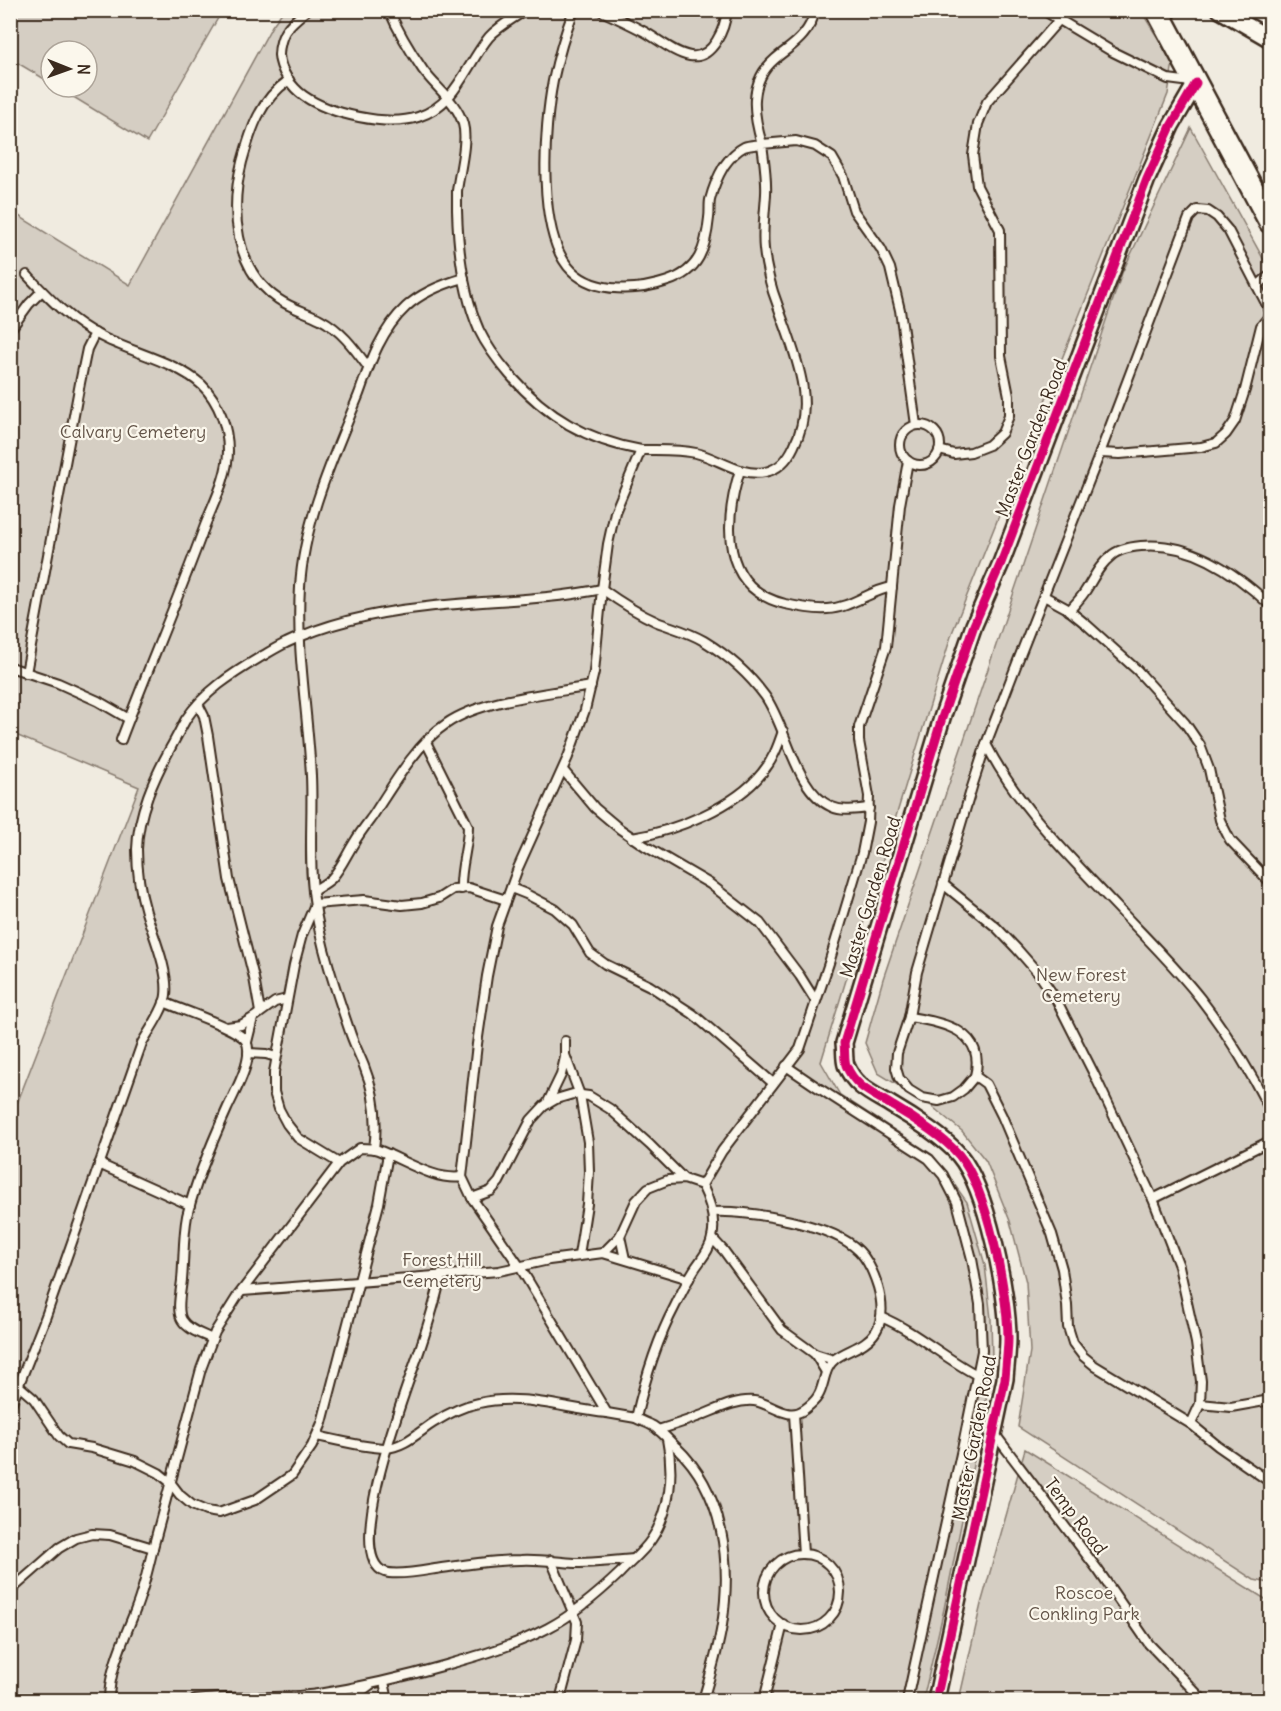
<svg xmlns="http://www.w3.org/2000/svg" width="1281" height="1711" viewBox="0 0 1281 1711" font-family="Delius,sans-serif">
<rect width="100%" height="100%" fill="#f0ebe0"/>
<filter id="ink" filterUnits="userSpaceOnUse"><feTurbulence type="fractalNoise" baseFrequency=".0167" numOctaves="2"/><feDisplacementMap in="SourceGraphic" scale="12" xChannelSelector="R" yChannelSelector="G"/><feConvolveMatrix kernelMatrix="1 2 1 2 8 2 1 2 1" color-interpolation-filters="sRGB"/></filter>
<g filter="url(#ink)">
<g fill="#d5cec3" stroke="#887c70" stroke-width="1.5">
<polygon points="10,11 11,10 222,11 147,142 57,87 87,87 87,51 51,51 51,83 11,59"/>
<polygon points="283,11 1141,11 1173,62 1168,94 952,633 821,1062 840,1095 933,1155 967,1202 985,1265 991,1319 992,1358 986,1401 944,1609 923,1700 11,1700 10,1122 139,787 11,733 11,211 130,285 272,26"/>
<polygon points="1191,128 1270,271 1270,1583 1254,1580 1018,1427 1030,1351 1026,1282 1010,1221 986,1161 962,1131 929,1104 878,1073 865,1043 883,979 1122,273"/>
<polygon points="1025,1449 1270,1602 1270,1700 959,1700 981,1604"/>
</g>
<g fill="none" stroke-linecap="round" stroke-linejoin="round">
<g stroke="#3b2a1e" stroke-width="12">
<g id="lane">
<path d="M307,10c-7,6 -15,12 -20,19 -5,6 -8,18 -8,26 1,15 12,32 25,41 26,18 83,31 114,21 38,-12 48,-52 71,-80 10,-11 25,-19 37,-27"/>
<path d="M389,10c9,21 21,41 34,60 13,18 34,32 40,54 5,17 -4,49 -6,67 0,6 0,13 0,19 1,39 6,83 22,120 8,17 19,31 31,45 37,42 76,65 131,75"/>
<path d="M574,10c-9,23 -16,47 -21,71 -9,46 -17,155 19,190 24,23 66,20 96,10 31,-10 38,-33 41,-63 1,-6 0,-13 1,-18 3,-12 8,-24 14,-34 5,-7 12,-15 20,-19 5,-2 12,-2 18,-3 -9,-30 -14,-62 13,-85 9,-8 20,-14 28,-24 6,-7 10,-15 12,-25"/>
<path d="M599,10c16,7 31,14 46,22 14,8 29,21 45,24 23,4 35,-28 37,-46"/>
<polyline points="1043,10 1113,52 1168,79 1191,82"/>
<path d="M289,80c-29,20 -38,49 -47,82 -12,47 -8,107 36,137 13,9 28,13 42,20 21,11 34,29 48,48"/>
<path d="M27,275c22,23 44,47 73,61 30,16 77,26 102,49 17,17 26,42 26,66 0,26 -15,53 -24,77 -26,71 -56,141 -83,212"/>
<polyline points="1257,286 1270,275"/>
<polyline points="1270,311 1228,230 1217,217 1208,211 1197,210 1189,218 1100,453 1019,658 986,744 972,787 917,972 909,1017 897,1053 896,1068 899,1078 909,1090 922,1098 939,1101 953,1097 964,1089 975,1076 986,1084 1002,1116 1052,1234 1062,1269 1067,1305 1068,1327 1073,1343 1083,1356 1095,1366 1191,1424 1218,1446 1270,1482"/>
<polyline points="10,330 29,304 42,291"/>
<circle cx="920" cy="445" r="20"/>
<polyline points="939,450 954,454 971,452 989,445 1002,433 1009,416 1009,396 1001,356 1000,230 977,186 973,155 978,124 987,102 1059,20"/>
<polyline points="1100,453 1120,454 1201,447 1216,443 1226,434 1235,421 1245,390 1261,326 1270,315"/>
<path d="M908,461l-8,44 -14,142 -27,80v14l10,55 -1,26 -6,31 -33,110 -29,86 -78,102 -20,34c8,16 14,35 10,53 -2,12 -11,21 -18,32 -7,11 -13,24 -19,36 -19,36 -30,73 -39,112l-29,-5 -87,-146 -48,-69 -10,-21 15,-133 10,-68 10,-50 21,-58 50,-111 17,-47 9,-38 8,-83 6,-45 7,-32 26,-62c18,0 37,-1 55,3 22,5 45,24 69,19 15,-3 23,-13 29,-26 24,-46 -1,-95 -16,-140 -7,-18 -12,-38 -14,-57 -2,-18 1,-37 2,-55 1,-17 -2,-33 -4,-50l34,-3 19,5 17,11 11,19 11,35 27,38 9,19 10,42 16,115"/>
<path d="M740,470c-16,52 -20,118 45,134 14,3 28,6 42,5 24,-1 42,-18 65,-22"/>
<polyline points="1044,596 1066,608 1087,625 1137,670 1185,723 1200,745 1209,769 1220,820 1230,840 1270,882"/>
<path d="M1069,611c5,-6 11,-12 15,-18 9,-13 14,-27 27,-37 7,-7 20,-9 30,-10 49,-5 95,27 129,59"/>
<polyline points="10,667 58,683 98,701 129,719"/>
<polyline points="26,673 80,383 87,349 95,333"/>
<polyline points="198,704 204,716 208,736 229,879 254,978 260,1012"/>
<path d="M426,742l42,84c0,22 -8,41 -7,63"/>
<path d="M986,744c32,63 84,113 131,163 28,30 58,59 83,91 27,35 50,73 70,112"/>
<polyline points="563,770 595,808 620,829 645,846 710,884 760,923 800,976 815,1000"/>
<path d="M632,838c43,-7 103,-31 130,-65 11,-13 16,-27 21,-42"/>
<polyline points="943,884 996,927 1017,949 1039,974 1056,999 1094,1074 1153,1199 1179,1266 1196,1343 1201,1381 1200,1404 1191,1424"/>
<polyline points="511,888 526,894 555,909 573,925 590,953 605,964 650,986 693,1014 773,1083"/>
<path d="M313,891c6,-4 14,-8 19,-13 9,-10 15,-24 22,-35 5,-9 12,-18 18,-26 19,-29 45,-74 74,-93 36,-25 101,-30 145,-38"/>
<path d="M164,1002c17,8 74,26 82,39 9,17 -12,52 -19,68 -14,31 -32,74 -40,107 -4,21 -3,42 -5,64 -1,11 -6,30 0,40 6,10 20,14 30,19"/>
<path d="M909,1017c34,5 77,14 66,59"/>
<polyline points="227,1027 241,1025 253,1018"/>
<polyline points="565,1041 565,1055 580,1095 588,1142 589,1172 587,1204 579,1255"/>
<polyline points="247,1042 253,1018 275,1002 287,999"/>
<polyline points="248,1053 266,1054 276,1057"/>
<polyline points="786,1066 817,1087 929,1159 943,1175 957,1202 972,1259 980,1304 982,1351 964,1440 907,1700"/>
<polyline points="547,1104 561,1075 565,1057"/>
<path d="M374,1149c4,-29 1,-56 -10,-83 -4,-10 -9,-20 -13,-31 -15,-44 -31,-90 -37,-136 -6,-41 -1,-82 -3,-123 -3,-63 -15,-125 -11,-189 4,-68 34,-131 59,-193 11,-31 22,-64 47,-87 16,-15 37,-23 58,-29"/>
<polyline points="339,1163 298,1138 287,1124 279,1109 274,1092 274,1072 294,965 302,935 315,904 364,900 402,905 422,903 439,898 453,889 469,888 506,900"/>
<polyline points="99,1164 190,1205"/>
<polyline points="472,1198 491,1191 499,1182 531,1120 544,1106 556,1099 573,1094 589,1096 610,1109 650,1145 684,1179"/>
<polyline points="1153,1199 1270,1141"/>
<polyline points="620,1236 625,1259"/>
<polyline points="712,1238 724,1251 782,1330 815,1354 834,1360"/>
<polyline points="603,1253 620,1236 636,1201 648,1188 668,1180 684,1179 702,1185"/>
<path d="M441,1275c-5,25 -13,50 -21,74 -11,33 -80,207 -35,223 11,4 38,-1 50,-3 28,-4 57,-9 86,-9 18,-1 36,2 54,3 20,0 39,-2 59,-4"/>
<polyline points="242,1291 499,1271 549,1260 603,1253 689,1279"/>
<path d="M881,1317c34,14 63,41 96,58"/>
<polyline points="815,1354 826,1372"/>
<polyline points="19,1386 34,1399 59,1436 68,1444 92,1448 135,1461 159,1473 170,1482 180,1495 192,1505 206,1511 219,1513 255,1500 292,1475 312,1446 322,1423 379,1204 388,1154"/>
<polyline points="1200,1404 1231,1407 1270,1400"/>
<path d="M10,1407l36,-91 96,-273c7,-12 23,-35 24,-48 3,-24 -13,-60 -20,-83 -6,-20 -9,-43 -9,-63 1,-36 17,-71 34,-102 5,-9 10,-19 15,-28 18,-27 46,-45 73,-61 9,-5 18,-11 27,-15 43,-21 93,-31 140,-36 59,-7 118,-6 176,-18 18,13 35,24 55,33 16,6 32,10 47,19 23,14 45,33 61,55 22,31 30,95 67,111 11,5 25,2 37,1"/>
<polyline points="794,1414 803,1554"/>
<path d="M636,1418c5,3 12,5 17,8 8,5 16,14 23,21 48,45 56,116 46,178 -4,26 -12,51 -19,75"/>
<path d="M658,1430c13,-4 26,-8 39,-13 17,-6 38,-18 57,-16 17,2 34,21 51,8 4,-3 10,-8 13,-13 7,-11 5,-27 17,-37 13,-10 31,-12 41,-28 8,-13 6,-30 2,-44 -4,-13 -9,-26 -19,-36 -26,-27 -110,-41 -147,-39"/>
<polyline points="994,1433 1098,1570 1149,1644 1203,1700"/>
<path d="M317,1436c18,4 50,12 68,12 18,0 34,-16 48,-25 14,-9 30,-17 46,-20 44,-10 85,6 128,10"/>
<path d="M153,1548l48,-179 14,-37 22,-35 102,-134 21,-15c6,0 12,0 18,2 27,10 56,31 84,27"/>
<circle cx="802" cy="1592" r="38"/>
<polyline points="551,1560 577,1622 576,1640 560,1700"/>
<path d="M10,1591l49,-43 17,-10 16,-4 18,1 43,13c-5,22 -10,43 -18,63 -11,28 -26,59 -26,89"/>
<polyline points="384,1682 388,1700"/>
<path d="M195,1700c41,-5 82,0 123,-6 43,-7 86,-17 128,-29 35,-10 70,-20 102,-37 27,-14 50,-34 72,-55 10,-11 23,-21 31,-33 20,-29 23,-68 16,-101"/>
<polyline points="350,1700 370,1685"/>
<polyline points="764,1700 783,1624"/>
</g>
</g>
<g stroke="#3b2a1e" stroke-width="20">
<g id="street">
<polyline points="1220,10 1270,39"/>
<path d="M936,1700l69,-321c1,-14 3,-28 3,-41 0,-44 -21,-150 -49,-183 -13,-16 -47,-38 -66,-49 -19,-12 -38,-18 -47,-41 -2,-6 -1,-15 -2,-22l98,-325 32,-93 27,-62 146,-384 24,-53 25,-43"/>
</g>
</g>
<g stroke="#3b2a1e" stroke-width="26">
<polyline id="secondary" points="1157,10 1270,222"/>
</g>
<use href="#lane" stroke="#fbf7ec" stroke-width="8"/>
<use href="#street" stroke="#fbf7ec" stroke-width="15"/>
<use href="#secondary" stroke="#fbf7ec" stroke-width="21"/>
<g stroke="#fbf7ec" stroke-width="13">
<path id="cycleway" d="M936,1700l69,-321c1,-14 3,-28 3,-41 0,-44 -21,-150 -49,-183 -13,-16 -47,-38 -66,-49 -19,-12 -38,-18 -47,-41 -2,-6 -1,-15 -2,-22l98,-325 32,-93 27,-62 146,-384 24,-53 25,-43"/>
</g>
<use href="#cycleway" stroke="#d6006c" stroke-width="9"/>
</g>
</g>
<g text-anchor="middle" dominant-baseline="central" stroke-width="4.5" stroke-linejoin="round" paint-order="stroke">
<g font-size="18" fill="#625347" stroke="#fbf7ec">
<text x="133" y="431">Calvary Cemetery</text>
<text x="1081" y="974">New Forest<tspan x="1081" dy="21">Cemetery</tspan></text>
<text x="442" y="1259">Forest Hill<tspan x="442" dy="21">Cemetery</tspan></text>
<text x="1084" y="1592">Roscoe<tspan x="1084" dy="21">Conkling Park</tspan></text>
</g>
<g font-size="18" fill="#3b2a1e" stroke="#fbf7ec">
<text transform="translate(1031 438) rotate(-69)">Master Garden Road</text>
<text transform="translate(870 897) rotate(-73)">Master Garden Road</text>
<text transform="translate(974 1438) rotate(-79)">Master Garden Road</text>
<text transform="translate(1076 1516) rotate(53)">Temp Road</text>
</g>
</g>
<rect width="1281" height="1711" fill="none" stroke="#fbf7ec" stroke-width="36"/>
<rect x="18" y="18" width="1245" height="1675" fill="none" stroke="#3b2a1e" stroke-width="2" filter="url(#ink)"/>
<g transform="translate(69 69) rotate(91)"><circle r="28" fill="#fbf7ec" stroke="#aea59a" stroke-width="1.5"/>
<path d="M0-4.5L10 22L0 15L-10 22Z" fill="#3b2a1e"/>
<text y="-9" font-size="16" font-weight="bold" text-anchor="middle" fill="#3b2a1e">N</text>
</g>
</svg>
